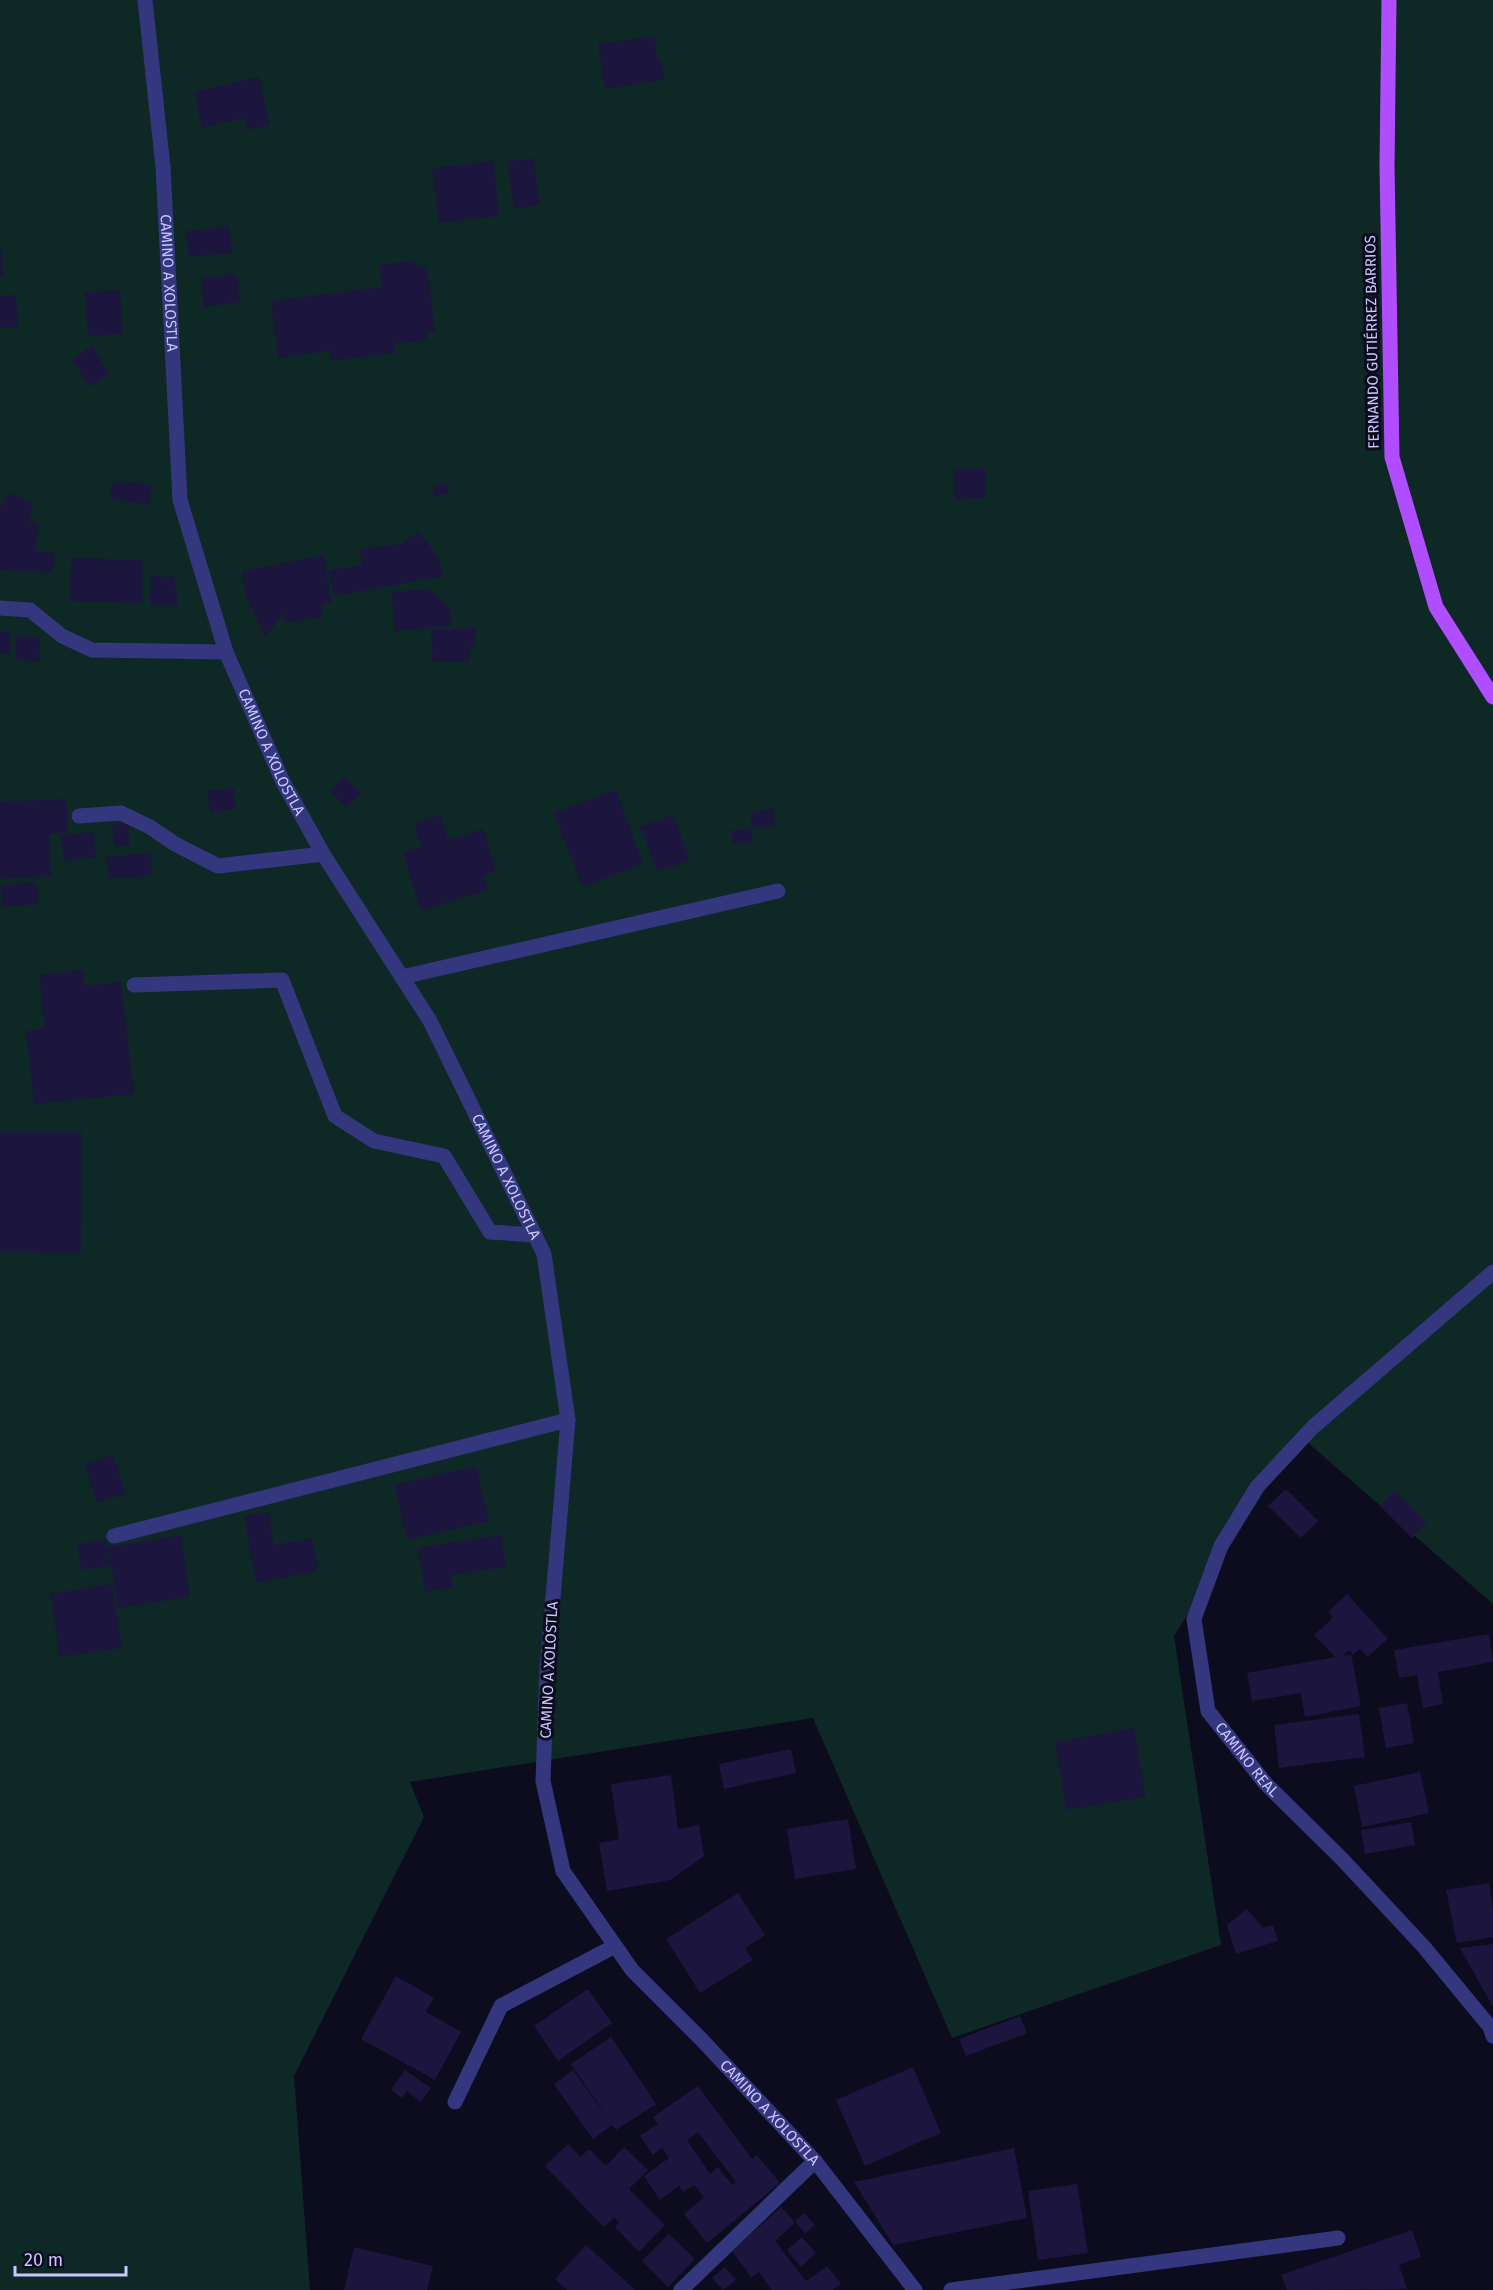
<svg xmlns="http://www.w3.org/2000/svg" width="1493" height="2290" viewBox="0 0 1493 2290" font-family="'Fira Sans',sans-serif">
<rect width="100%" height="100%" fill="#0d0b1e"/>
<polygon fill="#0e2825" points="0,0 1493,0 1493,1604 1299,1435 1174,1636 1221,1945 952,2038 813,1718 410,1782 424,1817 294,2076 310,2290 0,2290"/>
<g fill="#1c163f" fill-rule="evenodd">
<polygon points="654,36 658,62 662,62 665,80 605,89 598,44"/>
<polygon points="259,77 270,125 248,130 245,118 202,128 194,92"/>
<polygon points="533,158 540,205 514,209 507,162"/>
<polygon points="493,161 499,216 439,223 432,168"/>
<polygon points="229,226 232,253 189,257 186,231"/>
<polygon points="0,250 2,250 3,276 0,276"/>
<polygon points="416,260 417,267 427,266 435,332 426,333 427,340 394,344 395,353 331,361 330,351 278,358 271,301 382,287 379,265"/>
<polygon points="236,274 240,302 204,307 201,278"/>
<polygon points="120,290 123,334 88,336 85,292"/>
<polygon points="16,295 18,327 0,328 0,296"/>
<polygon points="92,346 109,375 89,387 72,359"/>
<polygon points="985,468 986,498 955,499 954,469"/>
<polygon points="124,481 152,485 149,505 109,498 112,483 124,484"/>
<polygon points="447,483 448,494 434,496 433,485"/>
<polygon points="7,493 33,502 29,520 39,524 35,550 55,554 52,573 0,570 0,507"/>
<polygon points="419,531 439,559 444,576 334,596 329,571 362,565 360,549 402,544"/>
<polygon points="324,555 331,603 321,604 323,617 284,623 283,614 265,637 245,593 242,571"/>
<polygon points="71,558 142,560 142,603 70,601"/>
<polygon points="151,576 174,577 178,605 150,605"/>
<polygon points="430,589 450,609 452,626 395,631 391,592"/>
<polygon points="475,628 476,646 470,646 470,661 433,662 431,630"/>
<polygon points="0,632 10,632 11,654 0,654"/>
<polygon points="16,636 40,637 39,662 15,660"/>
<polygon points="344,776 361,793 346,808 330,791"/>
<polygon points="234,788 236,809 210,813 207,791"/>
<polygon points="616,790 643,864 582,887 554,813"/>
<polygon points="66,799 68,833 49,834 51,876 0,879 0,802"/>
<polygon points="772,808 775,825 752,829 750,813"/>
<polygon points="441,815 448,840 483,829 496,871 483,875 488,890 421,911 403,853 421,847 414,823"/>
<polygon points="673,815 690,860 658,872 640,827"/>
<polygon points="129,822 130,829 128,830 130,845 115,847 112,825"/>
<polygon points="751,828 753,842 733,845 731,831"/>
<polygon points="92,832 96,857 64,861 61,836"/>
<polygon points="151,853 152,876 109,879 106,857"/>
<polygon points="36,882 38,904 3,907 1,885"/>
<polygon points="83,970 85,986 121,982 134,1094 34,1104 26,1031 45,1029 39,975"/>
<polygon points="0,1132 82,1132 81,1253 0,1252"/>
<polygon points="113,1455 126,1494 97,1503 85,1464"/>
<polygon points="476,1466 489,1521 407,1540 394,1485"/>
<polygon points="1286,1489 1318,1521 1301,1538 1268,1506"/>
<polygon points="1395,1490 1427,1523 1412,1538 1380,1506"/>
<polygon points="268,1512 274,1545 312,1538 318,1571 256,1583 244,1516"/>
<polygon points="181,1535 190,1597 118,1608 108,1547"/>
<polygon points="501,1535 506,1567 451,1575 453,1587 425,1592 418,1548"/>
<polygon points="106,1539 110,1566 82,1570 77,1544"/>
<polygon points="112,1584 122,1648 60,1657 50,1594"/>
<polygon points="1347,1594 1388,1639 1367,1657 1360,1649 1353,1655 1349,1650 1343,1656 1351,1654 1361,1706 1305,1717 1301,1693 1252,1701 1247,1673 1335,1657 1314,1635 1333,1618 1328,1612"/>
<polygon points="1489,1634 1493,1662 1438,1672 1443,1704 1423,1708 1417,1675 1399,1678 1394,1650"/>
<polygon points="1407,1703 1414,1743 1386,1748 1379,1708"/>
<polygon points="1359,1714 1365,1757 1279,1768 1274,1725"/>
<polygon points="1134,1728 1146,1797 1066,1810 1055,1742"/>
<polygon points="791,1749 796,1773 724,1789 719,1764"/>
<polygon points="1420,1772 1429,1813 1362,1827 1354,1786"/>
<polygon points="671,1775 678,1829 699,1825 704,1856 670,1880 607,1891 599,1843 619,1839 611,1784"/>
<polygon points="848,1819 856,1869 795,1879 787,1829"/>
<polygon points="1411,1822 1415,1845 1365,1854 1361,1830"/>
<polygon points="1489,1883 1493,1910 1493,1937 1457,1943 1446,1890"/>
<polygon points="738,1893 765,1935 745,1948 753,1960 700,1993 666,1939"/>
<polygon points="1247,1909 1263,1928 1273,1925 1278,1941 1236,1954 1227,1925"/>
<polygon points="1493,1944 1493,2007 1460,1948"/>
<polygon points="396,1976 434,1998 426,2012 461,2032 435,2080 361,2039"/>
<polygon points="588,1989 612,2023 558,2061 534,2026"/>
<polygon points="1020,2016 1027,2033 966,2056 959,2039"/>
<polygon points="611,2037 656,2104 616,2130 612,2125 593,2139 554,2084 573,2070 610,2121 571,2064"/>
<polygon points="913,2067 941,2133 865,2166 836,2100"/>
<polygon points="405,2070 431,2088 421,2102 407,2091 402,2098 391,2090"/>
<path d="M698,2086l54,73 5,-4 23,28 -73,60 -23,-29 20,-17 -10,-12 -11,7 -4,-6 -19,14 -16,-24 25,-18 -7,-10 -9,7 -13,-19 18,-12 -5,-7zM698,2132l38,50 -4,3 -14,-18 -8,7 -23,-34z"/>
<polygon points="568,2144 581,2157 589,2149 606,2166 624,2147 648,2170 629,2189 665,2225 639,2252 615,2227 619,2223 614,2217 604,2227 545,2166"/>
<polygon points="1014,2148 1027,2218 893,2245 854,2182"/>
<polygon points="1077,2184 1088,2253 1038,2260 1028,2191"/>
<polygon points="781,2207 795,2223 775,2241 806,2281 827,2266 841,2284 833,2290 772,2290 759,2272 751,2277 732,2251"/>
<polygon points="804,2213 815,2225 805,2234 795,2221"/>
<polygon points="1412,2230 1421,2257 1399,2265 1407,2289 1287,2290 1281,2275"/>
<polygon points="669,2234 695,2259 668,2287 642,2261"/>
<polygon points="802,2237 816,2253 801,2267 787,2250"/>
<polygon points="586,2245 635,2290 567,2290 555,2279"/>
<polygon points="354,2247 433,2266 427,2290 344,2290"/>
<polygon points="725,2267 736,2280 723,2290 712,2278"/>
</g>
<g fill="none" stroke-linecap="round" stroke-linejoin="round">
<g stroke="#34377e" stroke-width="15">
<path id="s1" d="M145,0l18,167 17,333 46,152 57,130 40,72 107,167 114,233 24,166 -21,249 -4,112 20,90 69,99 69,69 114,122 100,129"/>
<polyline points="0,608 30,610 62,636 92,650 226,652"/>
<polyline points="79,816 121,813 150,827 175,844 218,866 323,854"/>
<polyline points="402,977 778,891"/>
<polyline points="134,985 282,980 335,1116 374,1141 444,1156 490,1232 535,1235"/>
<path id="s2" d="M1493,1272l-180,155 -56,60 -36,59 -27,73 14,92 57,72 77,76 82,88 66,80 3,9"/>
<polyline points="114,1536 568,1420"/>
<polyline points="455,2102 501,2006 615,1946"/>
<polyline points="681,2290 815,2161"/>
<polyline points="951,2290 1338,2238"/>
</g>
<polyline stroke="#b04eff" stroke-width="15" points="1389,0 1387,166 1392,457 1436,607 1493,697"/>
</g>
<g text-anchor="middle" dominant-baseline="central" stroke-width="6" stroke-linejoin="round" paint-order="stroke">
<g font-size="15" fill="#cac7ff" stroke="#0d0b1e">
<text stroke="none"><textPath href="#s1" startOffset="284">CAMINO A XOLOSTLA</textPath></text>
<text transform="translate(1372 342) rotate(-91)">FERNANDO GUTIÉRREZ BARRIOS</text>
<text stroke="none"><textPath href="#s1" startOffset="770">CAMINO A XOLOSTLA</textPath></text>
<text stroke="none"><textPath href="#s1" startOffset="1256">CAMINO A XOLOSTLA</textPath></text>
<text transform="translate(549 1670) rotate(-87)">CAMINO A XOLOSTLA</text>
<text stroke="none"><textPath href="#s2" startOffset="622">CAMINO REAL</textPath></text>
<text stroke="none"><textPath href="#s1" startOffset="2283">CAMINO A XOLOSTLA</textPath></text>
</g>
</g>
<path d="M15 2266v9h111v-9" fill="none" stroke="#cac7ff" stroke-width="3"/>
<text x="24" y="2266" font-size="18" fill="#cac7ff" stroke="#0d0b1e" stroke-width="4.5" paint-order="stroke">20 m</text>
</svg>
